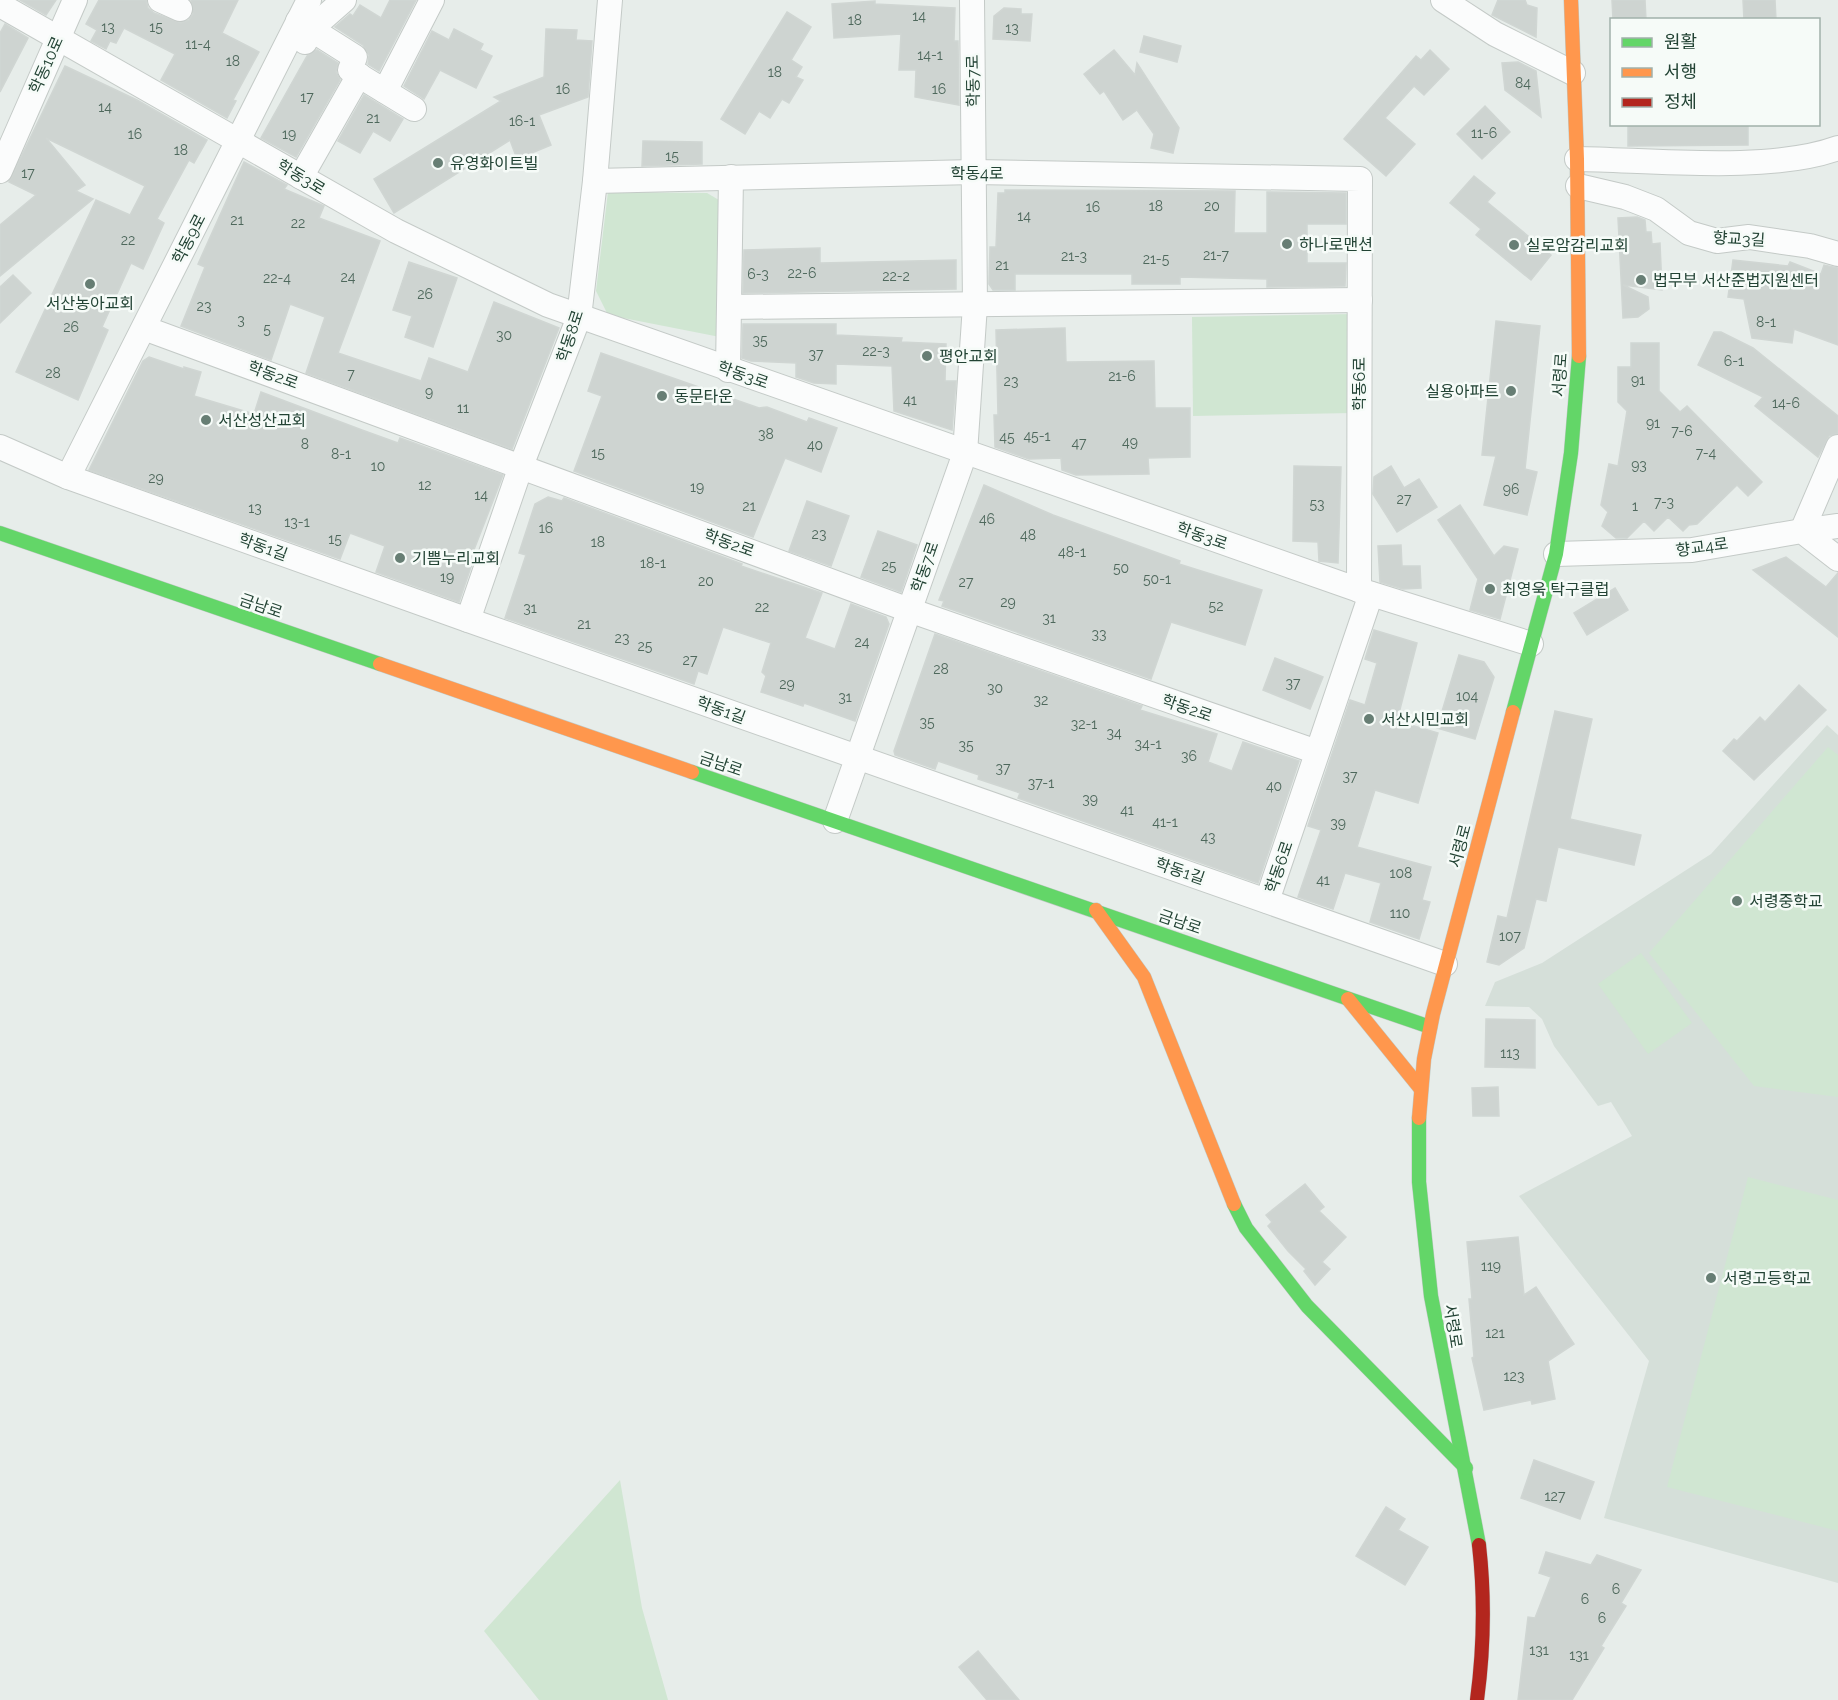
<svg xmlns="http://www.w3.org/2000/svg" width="1838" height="1700" viewBox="0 0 1838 1700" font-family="Raleway,'Noto Sans KR',sans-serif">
<rect width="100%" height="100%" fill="#e7edea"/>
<polygon fill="#d5dfd9" points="1827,725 1838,735 1838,1583 1604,1518 1649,1361 1519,1196 1632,1136 1611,1102 1598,1106 1554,1046 1542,1019 1529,1007 1485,1006 1495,982 1542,963 1711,854"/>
<g fill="#d0e6d2">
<polygon points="608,192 707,193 724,203 725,338 608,315 596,291"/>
<polygon points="1352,314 1353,413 1193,416 1192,317"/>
<polygon points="1828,747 1838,755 1838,1097 1754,1086 1649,953"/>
<polygon points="1641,953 1692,1023 1648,1054 1598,984"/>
<polygon points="1748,1177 1838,1200 1838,1531 1667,1487"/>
<polygon points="620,1480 642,1608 668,1700 539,1700 484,1631"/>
</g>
<g fill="#ced4d1" stroke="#d0d6d3" stroke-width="1.5">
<polygon points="20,0 56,0 46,15"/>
<polygon points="99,0 146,0 148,8 154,13 181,23 189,20 193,14 191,0 238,0 222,33 259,52 233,100 236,101 227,118 161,80 175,54 124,28 116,43 110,41 106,49 91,41 97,30 86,24"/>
<polygon points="390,0 416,0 379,71 368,64 369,55 363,45 335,27 350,14 353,16 360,5 381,18"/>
<polygon points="1498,0 1525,0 1527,5 1537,8 1536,37 1492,15"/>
<polygon points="1612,0 1645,0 1646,20 1613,20"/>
<polygon points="1743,0 1775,0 1776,20 1744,20"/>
<polygon points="875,1 875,4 955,8 954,41 958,41 959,105 915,97 916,70 899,70 901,34 834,38 832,4"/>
<polygon points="1004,8 1021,9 1021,14 1032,14 1030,41 993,39 994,16"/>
<polygon points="787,12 811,27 791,60 802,67 796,77 803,80 789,103 782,99 770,118 759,111 745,134 721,119"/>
<polygon points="5,24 28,38 0,92 0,33"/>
<polygon points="454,29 483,44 480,50 492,56 476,88 440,70 424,99 404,86 432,31 449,40"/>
<polygon points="546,29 577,30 576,40 592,41 588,97 539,115 551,145 517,159 510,140 394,213 374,179 501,101 494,97 544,77"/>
<polygon points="1144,36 1181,46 1177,62 1140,52"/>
<polygon points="317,50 338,63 336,72 340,80 296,157 261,138 307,56"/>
<polygon points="1114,50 1135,75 1137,63 1179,128 1173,153 1151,148 1154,134 1137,110 1123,120 1104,91 1100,94 1084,74"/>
<polygon points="1430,50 1449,69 1424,95 1414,86 1385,118 1415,144 1386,176 1344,139 1416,56 1421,60"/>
<polygon points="1518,62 1536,71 1541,117 1505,90 1502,63"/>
<polygon points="65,66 137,100 207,140 194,163 189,160 157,219 164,223 143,269 131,263 102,327 108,330 78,400 16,372 96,200 130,215 145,186 46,138 85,185 76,191 93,199 0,276 0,225 36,195 9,182"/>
<polygon points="364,95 403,119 390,141 373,131 360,153 338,141"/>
<polygon points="1485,106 1510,132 1482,159 1457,134"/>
<polygon points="1628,124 1748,124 1748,145 1628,146"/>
<polygon points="643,141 702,142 702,164 642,166"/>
<polygon points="244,162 287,185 284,189 324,206 319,218 380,241 338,353 421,381 429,358 468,372 494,302 559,328 512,449 306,373 325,317 290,304 271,360 181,326 205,267 198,264"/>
<polygon points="1474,176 1495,193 1487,202 1551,255 1531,280 1476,235 1481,229 1450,203"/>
<polygon points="1005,190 1235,191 1234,233 1267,233 1267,192 1346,193 1346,224 1307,224 1307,263 1346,263 1345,286 1267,287 1267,279 1180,277 1180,284 1132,284 1132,274 1015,274 1015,290 993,290 989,284 990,247 996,247 998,193 1005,193"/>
<polygon points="1637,217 1645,220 1646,232 1651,232 1652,244 1660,243 1662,290 1623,285 1648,297 1649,309 1638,317 1623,318 1618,218"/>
<polygon points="820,248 820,263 956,260 956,289 743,293 744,250"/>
<polygon points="1733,260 1788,266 1790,262 1821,274 1824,265 1838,268 1838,345 1794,329 1792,343 1752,338 1744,299 1728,297"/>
<polygon points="409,262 457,278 433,347 405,337 412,316 393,310"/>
<polygon points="13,275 31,293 0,323 0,287"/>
<polygon points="1496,321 1540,326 1525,469 1537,472 1527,515 1484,505 1496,456 1482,455"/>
<polygon points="743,324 836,324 836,335 902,338 901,342 946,344 945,381 956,381 952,430 894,411 892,366 836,364 836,384 814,383 796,377 796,363 751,361 742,358"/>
<polygon points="1065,328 1066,362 1154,361 1155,408 1190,408 1190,457 1148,458 1149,474 1076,475 1062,470 1061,458 1029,459 995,447 994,415 998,415 996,330"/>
<polygon points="1714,332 1721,332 1753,348 1838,416 1838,433 1829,436 1818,457 1755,406 1763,397 1698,365"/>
<polygon points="1631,343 1659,343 1659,391 1680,412 1687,406 1762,482 1748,496 1737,485 1697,524 1689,525 1683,531 1668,517 1654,531 1644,521 1627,538 1616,538 1602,526 1608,512 1601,505 1609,464 1618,466 1627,411 1618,402 1618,367 1631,367"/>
<polygon points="601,353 759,408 767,407 807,422 809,418 837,428 821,472 785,458 753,537 574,471 602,396 588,391"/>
<polygon points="149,357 184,369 184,367 201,372 194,396 254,414 261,392 362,430 398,443 400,438 503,475 470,560 473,561 459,602 376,572 385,546 350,533 340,559 89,470 143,361"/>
<polygon points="1294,466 1341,467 1338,563 1319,561 1318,542 1293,541"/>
<polygon points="1391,466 1404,488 1419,479 1437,507 1397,532 1373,494 1374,477"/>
<polygon points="984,485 1053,515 1180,561 1179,564 1262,590 1245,645 1171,622 1151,679 942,606 944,601 939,600"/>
<polygon points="548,497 562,501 564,498 742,564 741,566 822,593 805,638 835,649 851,604 886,617 889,624 855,721 804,703 803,706 761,692 766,676 762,672 771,643 723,627 707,674 698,671 694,684 505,618 526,555 519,553 535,504"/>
<polygon points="807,501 849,516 831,566 789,551"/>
<polygon points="1460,505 1494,556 1504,546 1518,549 1500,619 1470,610 1478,579 1438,520"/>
<polygon points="878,531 917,545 901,592 861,577"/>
<polygon points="1401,545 1402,566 1420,566 1421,588 1403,589 1380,582 1378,546"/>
<polygon points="1786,557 1826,587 1838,573 1838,637 1753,570"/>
<polygon points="1615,588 1628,610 1587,635 1574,613"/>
<polygon points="1374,630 1417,643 1397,721 1438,733 1418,803 1375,790 1357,847 1431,867 1422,900 1430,902 1419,939 1370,922 1381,883 1345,873 1333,909 1298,897 1321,830 1308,826 1350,700 1365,705 1377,663 1365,659"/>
<polygon points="935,634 1142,706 1140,710 1217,734 1208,762 1232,771 1243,742 1299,761 1258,883 1018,798 1020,793 978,779 979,775 938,761 935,769 895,755 894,751"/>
<polygon points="1459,655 1484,662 1494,677 1475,739 1437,728"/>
<polygon points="1275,658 1323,677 1310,709 1263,690"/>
<polygon points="1799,685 1826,710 1754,780 1723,751 1734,739 1737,741 1760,717 1765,722"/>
<polygon points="1555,711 1592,719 1570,819 1641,835 1634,865 1558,847 1546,901 1536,899 1524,948 1499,965 1487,962 1498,916 1507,918"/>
<polygon points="1486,1019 1535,1020 1535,1068 1485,1067"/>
<polygon points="1498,1087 1499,1116 1473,1116 1472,1088"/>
<polygon points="1305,1184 1324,1207 1319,1211 1346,1237 1322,1262 1330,1269 1315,1285 1304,1271 1306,1269 1288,1251 1268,1226 1272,1222 1266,1215"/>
<polygon points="1518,1237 1524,1295 1536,1287 1574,1344 1548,1361 1555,1399 1532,1404 1531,1400 1484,1410 1472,1358 1474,1357 1469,1299 1472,1299 1467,1242"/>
<polygon points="1534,1460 1594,1482 1580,1519 1521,1498"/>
<polygon points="1386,1507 1405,1519 1398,1530 1428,1547 1405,1585 1356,1556"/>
<polygon points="1546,1552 1591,1565 1597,1555 1641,1570 1621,1603 1626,1606 1601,1646 1604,1648 1572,1700 1518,1700 1528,1617 1535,1618 1551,1577 1539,1573"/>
<polygon points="978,1651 1019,1700 987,1700 959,1667"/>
</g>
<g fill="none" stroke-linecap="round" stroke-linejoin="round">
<g stroke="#c4cac7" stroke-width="26">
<g id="street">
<polyline points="160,0 180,9"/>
<polyline points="1443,0 1495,34 1573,73"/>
<polyline points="0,5 396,231 548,305 1359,590 1531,644"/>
<polyline points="298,21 355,57 350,70 414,109"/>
<polyline points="305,42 311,29 344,0"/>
<polyline points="385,91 432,0"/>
<path d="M1577,159c74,1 193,14 261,-11"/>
<polyline points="0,171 75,0"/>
<polyline points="301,177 359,75"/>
<polyline points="595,181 974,172 1360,179 1359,590"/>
<polyline points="1578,186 1625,197 1656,209 1689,233 1717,241 1749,237 1810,246 1838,254"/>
<polyline points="730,307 1360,300"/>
<polyline points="144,328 909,610 1317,752"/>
<polyline points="728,370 731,177"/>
<polyline points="0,447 68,477 468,620 1445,964"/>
<polyline points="68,477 309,0"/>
<polyline points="1802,531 1838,447"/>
<polyline points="1802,531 1838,526"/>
<polyline points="1556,554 1692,550 1802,531 1838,559"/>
<polyline points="468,620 521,466 579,317 595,181 610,0"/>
<polyline points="835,821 965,453 975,305 972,0"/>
<polyline points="1267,901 1371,594"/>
</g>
</g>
<g stroke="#c0c9c5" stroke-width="15">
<g id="fast">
<polyline points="0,533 380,664"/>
<polyline points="1513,712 1556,554 1571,453 1579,356"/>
<polyline points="692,772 1430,1027"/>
<polyline points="1419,1118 1419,1182 1431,1296 1479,1545"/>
<polyline points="1234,1204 1246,1228 1307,1306 1466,1468"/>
</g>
</g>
<g stroke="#c0c9c5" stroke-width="15">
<g id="slow">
<polyline points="1571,0 1577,159 1579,356"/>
<polyline points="380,664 692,772"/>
<polyline points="1096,910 1144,977 1234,1204"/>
<polyline points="1348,999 1421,1089"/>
<polyline points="1419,1118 1424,1059 1433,1014 1513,712"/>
</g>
</g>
<g stroke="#c0c9c5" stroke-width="15">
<path id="jam" d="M1477,1700c7,-52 8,-102 2,-155"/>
</g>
<use href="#street" stroke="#fbfcfc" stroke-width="24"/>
<use href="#fast" stroke="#63d668" stroke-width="14"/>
<use href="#slow" stroke="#ff974d" stroke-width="14"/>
<use href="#jam" stroke="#b3261e" stroke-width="14"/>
</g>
<g fill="#677e74" stroke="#f6fbf8" stroke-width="2">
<circle cx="438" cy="163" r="6"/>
<circle cx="1287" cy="244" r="6"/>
<circle cx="1514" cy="245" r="6"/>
<circle cx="1641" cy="280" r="6"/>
<circle cx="90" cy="284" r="6"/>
<circle cx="927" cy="356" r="6"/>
<circle cx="1511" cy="391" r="6"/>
<circle cx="662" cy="396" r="6"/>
<circle cx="206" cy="420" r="6"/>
<circle cx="400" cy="558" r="6"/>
<circle cx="1490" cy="589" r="6"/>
<circle cx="1369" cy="719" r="6"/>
<circle cx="1737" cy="901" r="6"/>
<circle cx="1711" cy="1278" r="6"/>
</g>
<g text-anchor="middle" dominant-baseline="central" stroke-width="5" stroke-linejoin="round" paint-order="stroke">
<g font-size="14" fill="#4e685c">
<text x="919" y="16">14</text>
<text x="855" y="20">18</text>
<text x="108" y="27">13</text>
<text x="156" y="27">15</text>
<text x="1012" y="28">13</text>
<text x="198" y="44">11-4</text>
<text x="930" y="55">14-1</text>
<text x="233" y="61">18</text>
<text x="775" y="72">18</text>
<text x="1523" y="83">84</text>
<text x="563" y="89">16</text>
<text x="939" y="89">16</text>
<text x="307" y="97">17</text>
<text x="105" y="107">14</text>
<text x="373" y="118">21</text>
<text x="522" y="121">16-1</text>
<text x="1484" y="133">11-6</text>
<text x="135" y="134">16</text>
<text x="289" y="134">19</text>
<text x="181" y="150">18</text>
<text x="672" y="156">15</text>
<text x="28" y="173">17</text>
<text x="1156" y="206">18</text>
<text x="1212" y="206">20</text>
<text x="1093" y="207">16</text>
<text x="1024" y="216">14</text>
<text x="237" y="220">21</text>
<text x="298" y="223">22</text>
<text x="128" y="240">22</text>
<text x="1216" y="255">21-7</text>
<text x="1074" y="256">21-3</text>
<text x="1156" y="259">21-5</text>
<text x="1002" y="265">21</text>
<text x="802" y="273">22-6</text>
<text x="758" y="274">6-3</text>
<text x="896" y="276">22-2</text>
<text x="348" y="277">24</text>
<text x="277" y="278">22-4</text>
<text x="425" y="294">26</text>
<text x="204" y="306">23</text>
<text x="241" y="320">3</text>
<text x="1766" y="322">8-1</text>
<text x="71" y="327">26</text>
<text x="267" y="329">5</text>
<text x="504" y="335">30</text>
<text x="760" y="340">35</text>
<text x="876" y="351">22-3</text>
<text x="816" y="354">37</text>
<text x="1734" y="361">6-1</text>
<text x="53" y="373">28</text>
<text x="351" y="374">7</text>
<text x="1122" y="376">21-6</text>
<text x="1638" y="380">91</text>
<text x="1011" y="381">23</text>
<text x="429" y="392">9</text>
<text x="910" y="400">41</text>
<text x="1786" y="403">14-6</text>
<text x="463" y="408">11</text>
<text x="1653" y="423">91</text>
<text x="1682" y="431">7-6</text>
<text x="766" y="434">38</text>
<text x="1037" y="436">45-1</text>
<text x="1007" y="437">45</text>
<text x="1130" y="442">49</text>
<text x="1079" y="443">47</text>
<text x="305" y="444">8</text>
<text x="815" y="445">40</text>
<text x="598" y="453">15</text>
<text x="1706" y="453">7-4</text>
<text x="341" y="454">8-1</text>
<text x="1639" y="465">93</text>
<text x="378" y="466">10</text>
<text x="156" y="478">29</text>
<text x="425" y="485">12</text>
<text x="697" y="487">19</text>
<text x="1511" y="489">96</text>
<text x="481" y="495">14</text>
<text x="1404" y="499">27</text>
<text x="1664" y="502">7-3</text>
<text x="1317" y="504">53</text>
<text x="749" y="506">21</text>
<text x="1635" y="506">1</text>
<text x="255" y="508">13</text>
<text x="987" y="519">46</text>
<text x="297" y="522">13-1</text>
<text x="546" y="528">16</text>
<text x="819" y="534">23</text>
<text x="1028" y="535">48</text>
<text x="335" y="539">15</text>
<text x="598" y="542">18</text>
<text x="1072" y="552">48-1</text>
<text x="653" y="563">18-1</text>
<text x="889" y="566">25</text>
<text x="1121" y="568">50</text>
<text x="447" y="577">19</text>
<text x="1157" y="579">50-1</text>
<text x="706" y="581">20</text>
<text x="966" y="582">27</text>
<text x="1008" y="602">29</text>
<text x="1216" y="606">52</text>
<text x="762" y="607">22</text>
<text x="530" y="608">31</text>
<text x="1049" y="618">31</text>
<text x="584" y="624">21</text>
<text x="1099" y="634">33</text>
<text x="622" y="638">23</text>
<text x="862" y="642">24</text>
<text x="645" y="646">25</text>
<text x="690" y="660">27</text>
<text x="941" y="669">28</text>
<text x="1293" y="683">37</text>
<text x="787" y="684">29</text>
<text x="995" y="688">30</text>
<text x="1467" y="696">104</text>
<text x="845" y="697">31</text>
<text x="1041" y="700">32</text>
<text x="927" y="722">35</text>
<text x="1084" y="724">32-1</text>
<text x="1114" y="733">34</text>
<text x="1148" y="744">34-1</text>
<text x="966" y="745">35</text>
<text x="1189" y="756">36</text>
<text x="1003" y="768">37</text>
<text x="1350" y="776">37</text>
<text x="1041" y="783">37-1</text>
<text x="1274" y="786">40</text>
<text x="1090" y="799">39</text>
<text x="1127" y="810">41</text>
<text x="1165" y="822">41-1</text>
<text x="1338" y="823">39</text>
<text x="1208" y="837">43</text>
<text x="1401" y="873">108</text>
<text x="1323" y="880">41</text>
<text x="1400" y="913">110</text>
<text x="1510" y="936">107</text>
<text x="1510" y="1053">113</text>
<text x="1491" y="1266">119</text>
<text x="1495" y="1333">121</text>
<text x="1514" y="1376">123</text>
<text x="1555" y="1496">127</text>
<text x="1616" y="1589">6</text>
<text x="1585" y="1599">6</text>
<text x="1602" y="1618">6</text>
<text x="1539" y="1650">131</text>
<text x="1579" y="1655">131</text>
</g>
<g font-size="16" fill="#224334" stroke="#f6fbf8">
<text transform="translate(46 65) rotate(-66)">학동10로</text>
<text transform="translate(973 81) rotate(-91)">학동7로</text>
<text x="977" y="173">학동4로</text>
<text transform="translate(301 177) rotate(31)">학동3로</text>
<text transform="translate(189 239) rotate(-63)">학동9로</text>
<text transform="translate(1739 239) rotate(3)">향교3길</text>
<text transform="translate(570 336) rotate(-72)">학동8로</text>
<text transform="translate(273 375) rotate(20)">학동2로</text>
<text transform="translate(743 375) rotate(19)">학동3로</text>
<text transform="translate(1560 375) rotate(-86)">서령로</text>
<text transform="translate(1359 384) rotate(-90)">학동6로</text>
<text transform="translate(1202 536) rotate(19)">학동3로</text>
<text transform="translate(729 543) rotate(20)">학동2로</text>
<text transform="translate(263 547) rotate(20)">학동1길</text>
<text transform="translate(1702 547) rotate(-8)">향교4로</text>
<text transform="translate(925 567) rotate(-71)">학동7로</text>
<text transform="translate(261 606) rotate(19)">금남로</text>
<text transform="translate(1187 708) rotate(19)">학동2로</text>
<text transform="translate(721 710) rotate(20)">학동1길</text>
<text transform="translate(721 764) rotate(19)">금남로</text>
<text transform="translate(1460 846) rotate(-75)">서령로</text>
<text transform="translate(1279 867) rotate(-71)">학동6로</text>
<text transform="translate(1180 871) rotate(19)">학동1길</text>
<text transform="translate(1180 922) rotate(19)">금남로</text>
<text transform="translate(1453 1326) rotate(81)">서령로</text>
</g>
<g font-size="16" fill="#224334" stroke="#f6fbf8" text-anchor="start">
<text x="450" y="163">유영화이트빌</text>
<text x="1299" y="244">하나로맨션</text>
<text x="1526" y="245">실로암감리교회</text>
<text x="1653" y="280">법무부 서산준법지원센터</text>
<text x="90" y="303" text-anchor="middle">서산농아교회</text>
<text x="939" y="356">평안교회</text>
<text x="1499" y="391" text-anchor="end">실용아파트</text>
<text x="674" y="396">동문타운</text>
<text x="218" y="420">서산성산교회</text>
<text x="412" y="558">기쁨누리교회</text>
<text x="1502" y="589">최영욱 탁구클럽</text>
<text x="1381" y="719">서산시민교회</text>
<text x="1749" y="901">서령중학교</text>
<text x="1723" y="1278">서령고등학교</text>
</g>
</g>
<rect x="1610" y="18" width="210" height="108" fill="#f6fbf8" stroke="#a1b1aa" stroke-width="1.5"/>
<rect x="1622" y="38" width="30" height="9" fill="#63d668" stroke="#a1b1aa" stroke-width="1.5"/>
<text x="1664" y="48" font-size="18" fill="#224334">원활</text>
<rect x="1622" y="68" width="30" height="9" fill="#ff974d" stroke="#a1b1aa" stroke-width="1.5"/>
<text x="1664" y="78" font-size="18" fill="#224334">서행</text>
<rect x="1622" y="98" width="30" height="9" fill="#b3261e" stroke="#a1b1aa" stroke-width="1.5"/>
<text x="1664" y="108" font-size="18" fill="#224334">정체</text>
</svg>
